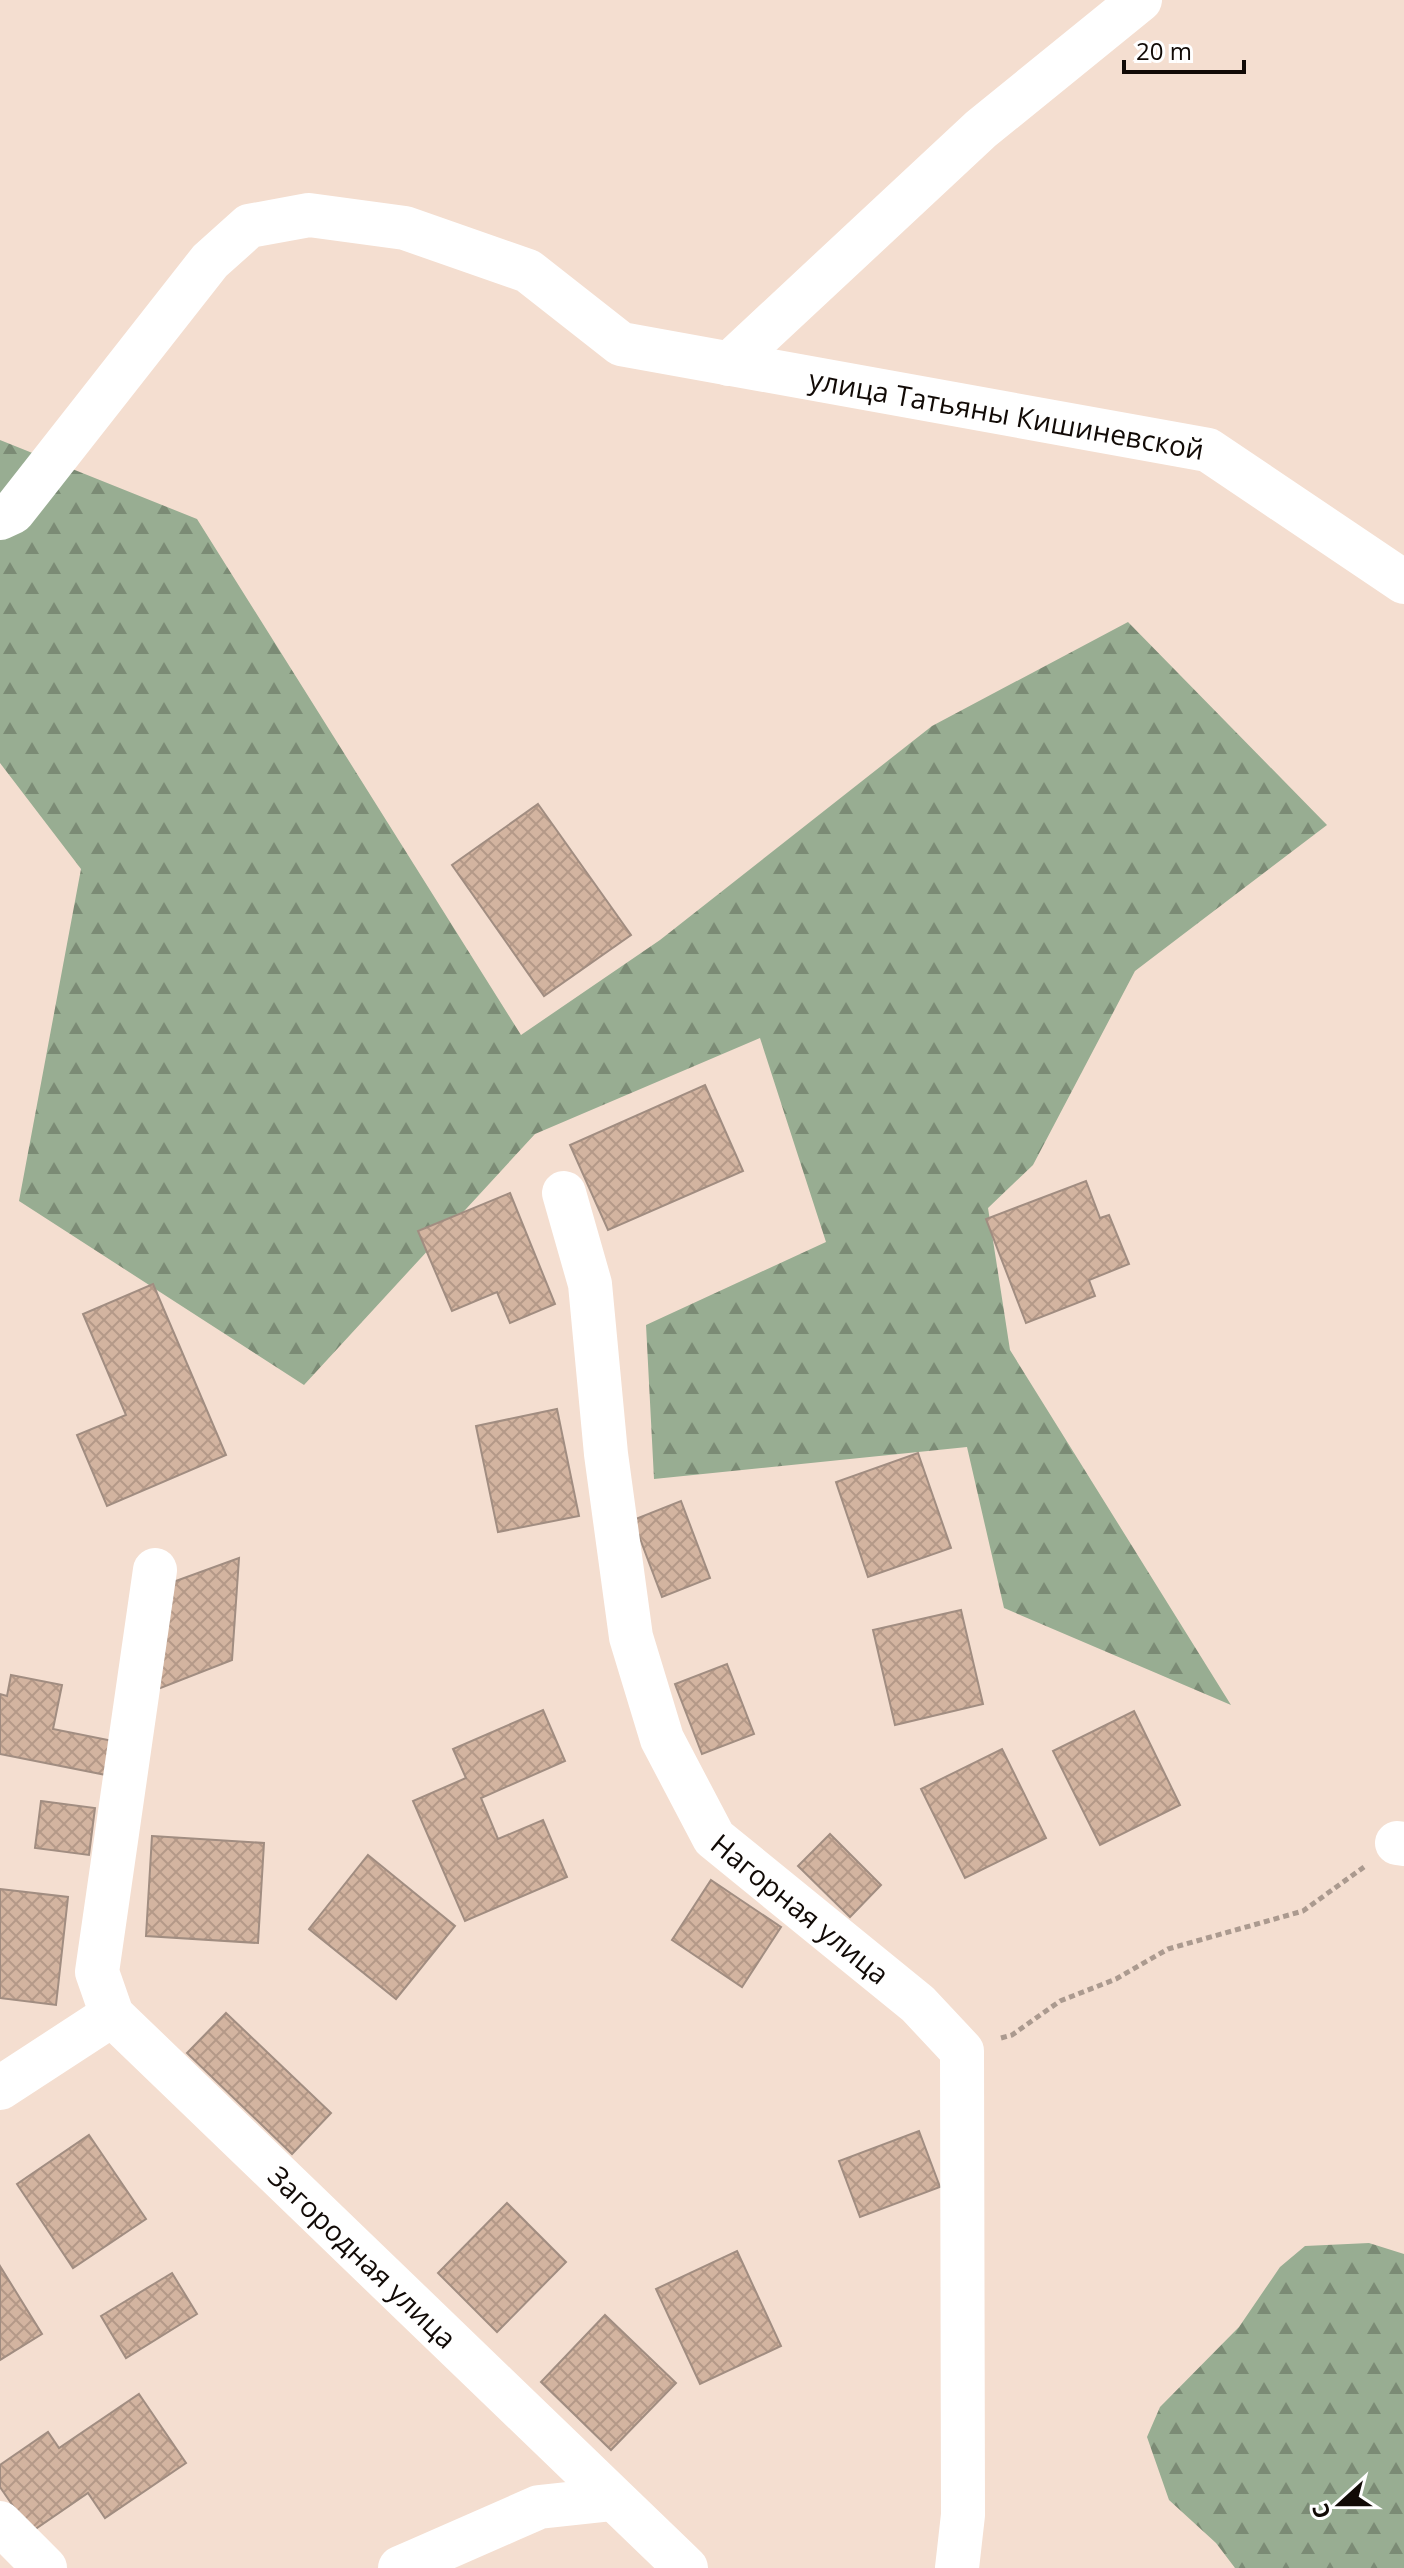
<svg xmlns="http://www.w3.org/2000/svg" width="1404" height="2568" viewBox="0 0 1404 2568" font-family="'Open Sans',sans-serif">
<defs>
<pattern id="forest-firs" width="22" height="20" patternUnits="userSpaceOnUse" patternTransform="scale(2)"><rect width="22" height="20" fill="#98ad92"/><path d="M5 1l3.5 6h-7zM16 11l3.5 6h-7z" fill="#7b8b75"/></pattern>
<pattern id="building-cross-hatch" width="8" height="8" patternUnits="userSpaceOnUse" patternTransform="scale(2)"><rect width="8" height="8" fill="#d3b4a0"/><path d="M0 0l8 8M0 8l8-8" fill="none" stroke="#b49988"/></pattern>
</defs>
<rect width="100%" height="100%" fill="#f4ded0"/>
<g fill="url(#forest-firs)">
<polygon points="0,440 197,519 521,1035 660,940 932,726 1128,622 1327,825 1135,971 1033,1165 988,1208 1010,1350 1231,1705 1004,1608 967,1447 654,1479 646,1325 826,1242 760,1038 535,1134 304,1385 19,1201 81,869 0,763"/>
<polygon points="1369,2243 1404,2254 1404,2568 1235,2568 1216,2543 1169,2500 1147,2437 1160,2407 1239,2327 1280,2267 1305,2246"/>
</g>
<g fill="url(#building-cross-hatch)" stroke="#a18d81" stroke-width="2">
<polygon points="538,804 631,935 544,996 452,865"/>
<polygon points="705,1085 743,1171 608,1230 570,1145"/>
<polygon points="1086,1181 1100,1218 1109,1215 1129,1264 1089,1280 1095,1296 1026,1323 986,1219"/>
<polygon points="510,1193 555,1304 510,1323 497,1292 452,1311 418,1231"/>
<polygon points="153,1284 226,1455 107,1506 77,1435 126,1415 83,1314"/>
<polygon points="557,1409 579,1516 498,1532 476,1426"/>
<polygon points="918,1453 951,1548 868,1577 836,1482"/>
<polygon points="681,1501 710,1578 662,1597 633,1520"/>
<polygon points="239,1558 232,1660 158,1689 173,1582"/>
<polygon points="961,1610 983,1704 895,1725 873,1630"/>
<polygon points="727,1664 754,1734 702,1754 675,1684"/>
<polygon points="11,1675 62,1685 53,1729 113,1741 106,1775 0,1754 0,1694 7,1696"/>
<polygon points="543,1710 565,1761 481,1798 498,1839 543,1820 567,1877 465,1921 413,1801 466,1778 453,1749"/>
<polygon points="1134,1711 1180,1805 1100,1845 1053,1751"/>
<polygon points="1002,1749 1046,1838 965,1878 921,1789"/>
<polygon points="41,1801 95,1808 89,1855 35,1848"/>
<polygon points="830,1834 881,1885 850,1917 798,1866"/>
<polygon points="152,1836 264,1843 258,1943 146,1936"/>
<polygon points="368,1855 455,1926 396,1999 309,1929"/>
<polygon points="711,1880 781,1927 742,1987 672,1940"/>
<polygon points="0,1889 68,1897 56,2005 0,1998"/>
<polygon points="226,2013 331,2113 292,2154 187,2053"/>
<polygon points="919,2131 940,2187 860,2217 839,2161"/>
<polygon points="89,2135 146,2219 73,2268 17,2184"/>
<polygon points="507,2203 566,2262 497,2332 438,2273"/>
<polygon points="737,2251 781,2346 700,2384 656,2289"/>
<polygon points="0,2266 42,2334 0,2360"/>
<polygon points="172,2273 197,2314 126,2358 101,2316"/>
<polygon points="605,2315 676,2383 611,2450 541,2382"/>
<polygon points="139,2394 186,2463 105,2518 88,2493 31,2532 0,2487 0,2465 48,2432 59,2448"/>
</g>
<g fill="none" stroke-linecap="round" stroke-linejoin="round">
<polyline stroke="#ab9a8f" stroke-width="5" stroke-dasharray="6 4" stroke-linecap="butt" points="1001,2038 1012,2035 1060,2001 1116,1979 1168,1949 1303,1911 1364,1867"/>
<g stroke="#fff" stroke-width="44">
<polyline points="729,364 981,129 1140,0"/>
<path id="s1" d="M0,518l13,-6 197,-251 39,-35 60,-11 96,13 123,43 93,73 587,106 196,132"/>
<path id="s2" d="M564,1193l26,91 16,170 25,183 31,102 52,99 204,166 44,47 1,464 -6,53"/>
<path id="s3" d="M155,1570l-58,402 15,43 574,553"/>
<polyline points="1397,1843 1404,1844"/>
<polyline points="0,2088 112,2015"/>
<polyline points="0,2523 45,2568"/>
<polyline points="400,2568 539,2507 613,2499"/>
</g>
</g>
<g text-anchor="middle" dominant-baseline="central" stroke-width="7" stroke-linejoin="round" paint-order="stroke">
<g font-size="28" fill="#110a06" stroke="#fff">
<text stroke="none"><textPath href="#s1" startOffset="1184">улица Татьяны Кишиневской</textPath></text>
<text stroke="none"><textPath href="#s2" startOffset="780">Нагорная улица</textPath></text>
<text stroke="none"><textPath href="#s3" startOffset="800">Загородная улица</textPath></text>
</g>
</g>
<g transform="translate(1340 2504) rotate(249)" stroke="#ffffff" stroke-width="6" paint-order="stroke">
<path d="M0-6L14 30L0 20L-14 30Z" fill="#110a06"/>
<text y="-12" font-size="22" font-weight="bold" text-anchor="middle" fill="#110a06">С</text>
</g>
<path d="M1124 60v12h120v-12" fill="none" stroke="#110a06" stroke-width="4"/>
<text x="1136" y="60" font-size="24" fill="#110a06" stroke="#ffffff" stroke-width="6" paint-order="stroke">20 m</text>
</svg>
